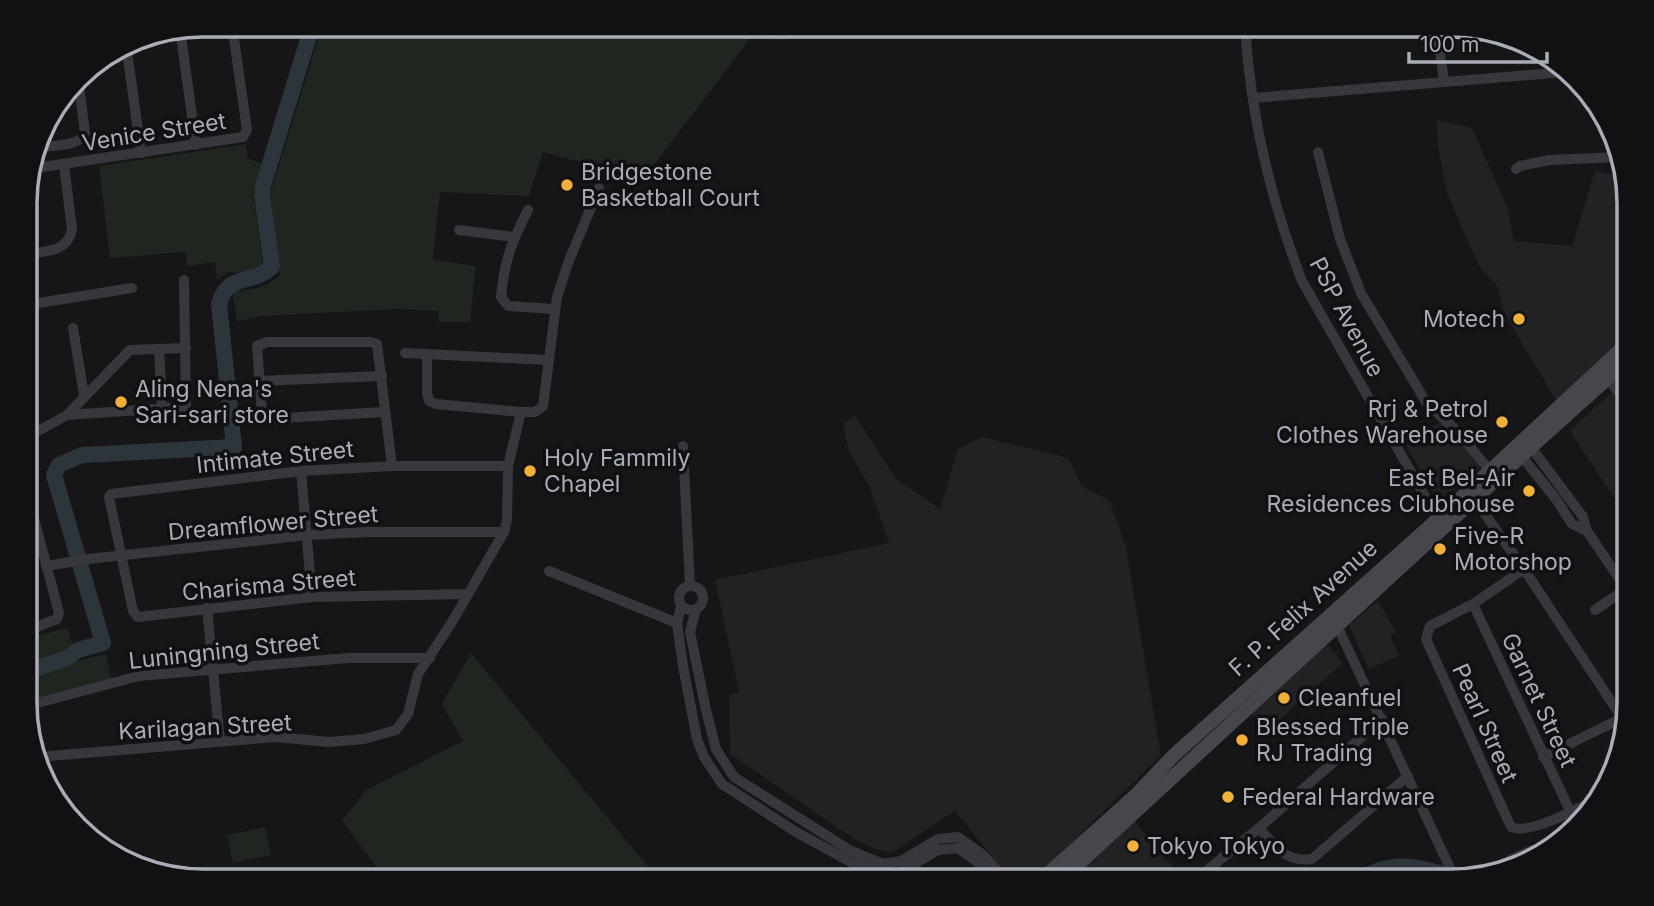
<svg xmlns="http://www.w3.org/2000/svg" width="1654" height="906" viewBox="0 0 1654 906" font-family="Inter,sans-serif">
<rect width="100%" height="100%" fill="#161618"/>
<g fill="#222225">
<polygon points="1437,120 1472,128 1508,209 1514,241 1572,246 1595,171 1625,178 1629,191 1629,260 1621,260 1629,274 1629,333 1556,400 1505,315 1497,286 1480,267 1464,233 1446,190 1438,145"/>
<polygon points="1629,376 1629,520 1570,431"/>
<polygon points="855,415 895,478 940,509 958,449 982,437 1068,458 1082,486 1110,501 1126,548 1161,755 1033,881 1012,881 955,811 893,852 878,850 857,841 730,754 729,694 739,692 715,580 889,543 869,485 849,452 843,424"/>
<polygon points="1440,422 1456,432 1481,467 1439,502 1406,445"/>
<polygon points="1378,601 1396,632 1390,636 1399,656 1369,669 1349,625"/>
<polygon points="1324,641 1343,663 1267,731 1248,711"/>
<polygon points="1133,819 1181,878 1178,881 1091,881 1084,868"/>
</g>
<g fill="#1e261f">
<path d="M409,25h234l1,8 75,-8h69v15l-38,-1 -107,140 -100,-27 -14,44 -89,-4 -7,68 43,6 -6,56h-31l-1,-11 -40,-2 -136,7 -25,5 -5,-30c16,0 36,-4 48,-16l-10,-81 48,-154 5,-3c30,-3 57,-10 86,-12z"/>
<polygon points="246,144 248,159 266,164 253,193 263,266 251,273 228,272 217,280 215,262 187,266 186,252 110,258 99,166"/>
<polygon points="68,628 77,661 106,654 111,679 28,702 26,695 26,638"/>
<path d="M471,653l189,228h-160l-5,-5c-26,3 -54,7 -80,1 -11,-2 -22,-8 -33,-3l-40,-53 24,-31 97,-49 -21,-37z"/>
<polygon points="265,827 271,855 233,863 227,835"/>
</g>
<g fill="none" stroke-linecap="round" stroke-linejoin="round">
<g stroke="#2c353c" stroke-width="16">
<path d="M26,672l41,-14 11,-8 25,-7 -49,-168 5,-10 23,-10 152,-8 -15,-143c9,-32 32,-18 53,-37l-10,-72 1,-9 46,-150 11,-8 23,-3"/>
<polyline points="1507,868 1512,862 1533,853 1541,857"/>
<path d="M1358,881c38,-26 67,-11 107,-1"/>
</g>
<g stroke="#37383d" stroke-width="10">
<path d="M1245,25c5,88 25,173 57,256l138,242"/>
<polyline points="1436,25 1444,81"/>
<polyline points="180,29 196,145"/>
<polyline points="126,43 141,153"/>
<polyline points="1253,98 1565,72"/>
<path d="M36,147c15,-2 42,1 49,-14l-7,-55"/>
<polyline points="1318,152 1340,239 1361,293 1426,402 1461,435 1493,475"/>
<polyline points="29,169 243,137 247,130 232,25"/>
<polyline points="1516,169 1520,166 1550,160 1618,157"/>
<path d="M528,210c-16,31 -24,52 -27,87l7,9 46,3"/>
<polyline points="459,230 514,237"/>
<path d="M26,254c19,-3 42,-1 46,-25l-8,-64"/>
<polyline points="27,254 34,304"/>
<polyline points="26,305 132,288"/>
<polyline points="73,328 84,395"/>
<polyline points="159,349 162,409"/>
<polyline points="405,353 548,360"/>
<polyline points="427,354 427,393 429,401 436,404 521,412"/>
<polyline points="1605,374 1629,407"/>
<polyline points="258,381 382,376"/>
<polyline points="384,412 267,419 262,412 257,346 267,342 370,342 377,344 392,466"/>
<polyline points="67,415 184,407 186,404 184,280"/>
<polyline points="26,433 40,430 67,415 130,350 186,348"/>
<polyline points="683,446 690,585"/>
<polyline points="1531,447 1583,517 1587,531 1629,593"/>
<polyline points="1519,453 1556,499 1572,524 1587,531"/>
<polyline points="301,471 312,597"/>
<polyline points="26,488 59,613 57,619 26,631"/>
<polyline points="1472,496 1524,569 1626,724"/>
<polyline points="46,566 88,559 308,535 368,532 504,532"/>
<path d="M1524,569l-51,35 -43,22 -4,13 85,188c17,9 73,-21 90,-30"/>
<polyline points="549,571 677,623"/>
<circle cx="691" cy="598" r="12"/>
<polyline points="468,594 312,597 138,617 133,611 109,497 111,494 301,471 392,466 508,466"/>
<polyline points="1473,604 1571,813"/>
<polyline points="681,606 677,623 683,666 697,739 704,757 722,784 796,832 851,862 883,875 901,872 938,850 958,848 981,865 995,881"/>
<polyline points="207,608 220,742"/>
<polyline points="696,610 690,632 706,710 716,749 734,777 851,851 883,864 901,861 938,839 958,837 982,854 1007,881"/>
<polyline points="1595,610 1629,587"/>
<polyline points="1335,621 1456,881"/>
<polyline points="26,706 139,676 348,658 430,658"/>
<polyline points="38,757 276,737 329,742 364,739 396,730 408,714 418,674 452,622 504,532 507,520 508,466 521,412 535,412 543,406 557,297 568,263 599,188"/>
<polyline points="1543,757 1622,718"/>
<path d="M1259,828c16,18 27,35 53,31l96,-83"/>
<polyline points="1194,881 1259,828 1382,719"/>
</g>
<g stroke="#45474d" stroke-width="14">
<polyline points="1040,881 1136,795 1173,756 1438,519 1629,342"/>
<polyline points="1060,881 1531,447 1629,359"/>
</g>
</g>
<g fill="#f2b134" stroke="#111113" stroke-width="2.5">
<circle cx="567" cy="185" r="7"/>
<circle cx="1519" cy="319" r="7"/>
<circle cx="121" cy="402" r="7"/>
<circle cx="1502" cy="422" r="7"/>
<circle cx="530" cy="471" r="7"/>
<circle cx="1529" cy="491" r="7"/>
<circle cx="1440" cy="549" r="7"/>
<circle cx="1284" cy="698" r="7"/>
<circle cx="1242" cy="740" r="7"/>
<circle cx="1228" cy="797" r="7"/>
<circle cx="1133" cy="846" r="7"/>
</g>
<g text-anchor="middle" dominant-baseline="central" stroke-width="7" stroke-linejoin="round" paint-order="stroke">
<g font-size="23" fill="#a8adb8" stroke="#111113">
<text transform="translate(154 132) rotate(-9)">Venice Street</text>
<text transform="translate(1347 317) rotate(62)">PSP Avenue</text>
<text transform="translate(275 457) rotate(-6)">Intimate Street</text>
<text transform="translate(273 523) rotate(-5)">Dreamflower Street</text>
<text transform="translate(269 585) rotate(-5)">Charisma Street</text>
<text transform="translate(1303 608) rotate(-42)">F. P. Felix Avenue</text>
<text transform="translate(224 651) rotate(-6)">Luningning Street</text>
<text transform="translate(1539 700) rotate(65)">Garnet Street</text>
<text transform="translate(1485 723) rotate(66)">Pearl Street</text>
<text transform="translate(205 727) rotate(-3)">Karilagan Street</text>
</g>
<g font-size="23" fill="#a8adb8" stroke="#111113" text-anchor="start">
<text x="581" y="172">Bridgestone<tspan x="581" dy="26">Basketball Court</tspan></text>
<text x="1505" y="319" text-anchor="end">Motech</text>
<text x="135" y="389">Aling Nena's<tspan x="135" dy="26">Sari-sari store</tspan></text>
<text x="1488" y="409" text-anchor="end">Rrj &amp; Petrol<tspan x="1488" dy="26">Clothes Warehouse</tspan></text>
<text x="544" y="458">Holy Fammily<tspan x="544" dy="26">Chapel</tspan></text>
<text x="1515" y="478" text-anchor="end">East Bel-Air<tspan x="1515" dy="26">Residences Clubhouse</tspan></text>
<text x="1454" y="536">Five-R<tspan x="1454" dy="26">Motorshop</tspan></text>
<text x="1298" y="698">Cleanfuel</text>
<text x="1256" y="727">Blessed Triple<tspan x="1256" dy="26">RJ Trading</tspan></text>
<text x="1242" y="797">Federal Hardware</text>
<text x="1147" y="846">Tokyo Tokyo</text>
</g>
</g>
<path d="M0 0H1654V906H0ZM203 37H1451A166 166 0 0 1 1617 203V703A166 166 0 0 1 1451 869H203A166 166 0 0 1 37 703V203A166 166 0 0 1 203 37Z" fill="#111113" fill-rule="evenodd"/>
<path fill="none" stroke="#a8adb8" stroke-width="3.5" d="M203 37H1451A166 166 0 0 1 1617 203V703A166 166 0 0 1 1451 869H203A166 166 0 0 1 37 703V203A166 166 0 0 1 203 37Z"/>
<path d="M1409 52v10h138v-10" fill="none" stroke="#a8adb8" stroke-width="3.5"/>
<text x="1420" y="52" font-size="21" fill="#a8adb8" stroke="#111113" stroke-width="5" paint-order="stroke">100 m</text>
</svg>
